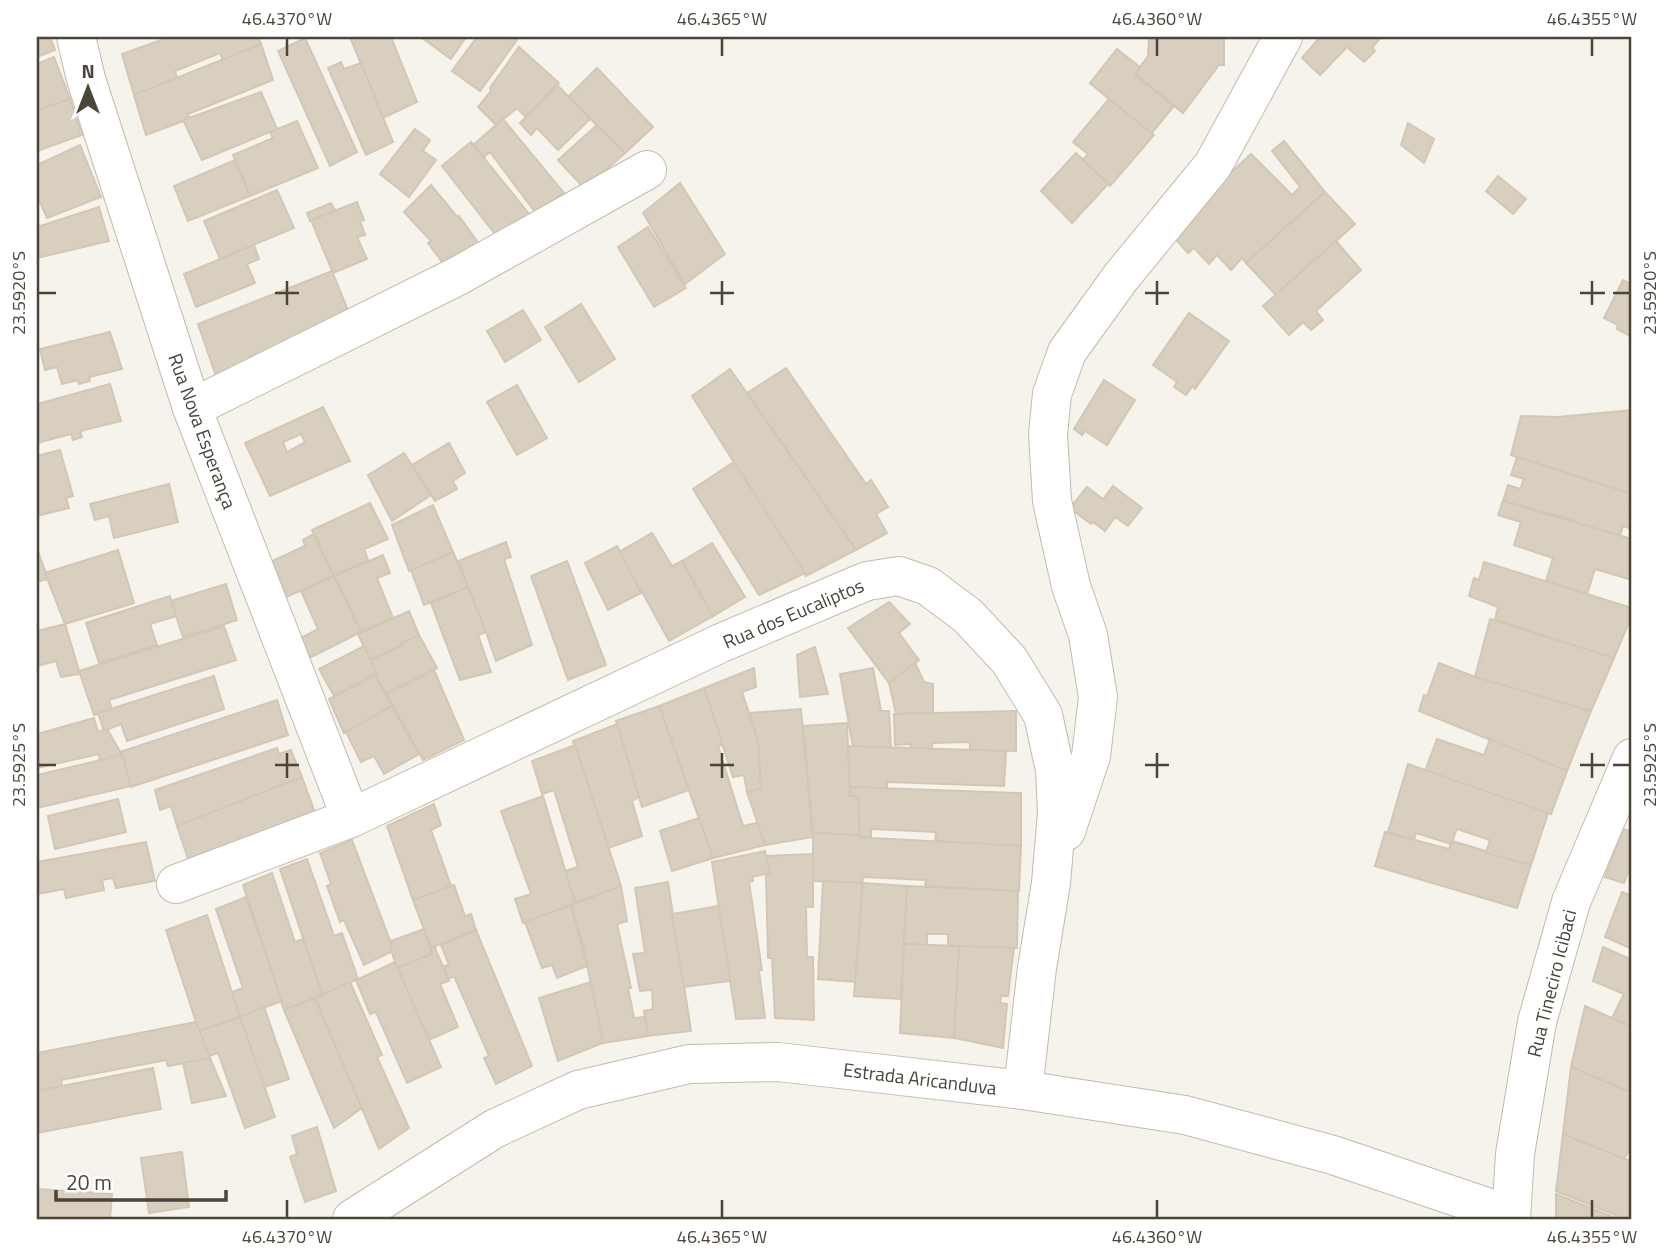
<svg xmlns="http://www.w3.org/2000/svg" width="1669" height="1256" viewBox="0 0 1669 1256" font-family="'Titillium Web',sans-serif">
<rect width="100%" height="100%" fill="#f6f3ec"/>
<g fill="#d8cfc1" stroke="#d3c7b4" stroke-width="2" fill-rule="evenodd">
<polygon points="37,37 50,37 55,50 37,57"/>
<polygon points="169,37 258,37 261,44 223,60 220,53 175,71 177,78 134,95 122,54"/>
<polygon points="350,37 391,37 417,102 383,118"/>
<polygon points="423,37 466,37 451,59 422,38"/>
<polygon points="477,37 519,37 480,91 452,71"/>
<polygon points="1149,37 1224,37 1224,65 1219,65 1183,113 1135,74 1148,56"/>
<polygon points="1320,37 1381,37 1372,48 1375,51 1364,62 1347,47 1320,75 1302,58"/>
<polygon points="305,38 357,152 330,166 278,51"/>
<polygon points="261,44 273,80 188,114 189,119 146,135 134,95"/>
<polygon points="519,47 559,83 526,117 517,108 496,125 478,107 491,91 490,88"/>
<polygon points="1117,49 1140,67 1135,75 1174,106 1151,134 1090,83"/>
<polygon points="54,57 70,99 37,110 37,64"/>
<polygon points="341,62 344,69 361,63 393,142 366,155 328,68"/>
<polygon points="597,68 653,127 625,153 568,97"/>
<polygon points="557,85 590,119 558,150 537,128 531,135 520,123"/>
<polygon points="261,92 277,129 202,160 183,120"/>
<polygon points="70,99 82,135 37,151 37,110"/>
<polygon points="1109,99 1154,135 1110,186 1083,160 1088,154 1073,142"/>
<polygon points="503,119 564,193 535,212 490,152 484,157 473,145"/>
<polygon points="297,121 318,168 250,196 233,155 273,138 270,132"/>
<polygon points="1408,123 1434,139 1424,163 1401,145"/>
<polygon points="597,125 625,153 585,189 558,160"/>
<polygon points="415,129 430,140 423,151 436,160 409,197 380,174"/>
<polygon points="1284,141 1325,192 1246,263 1242,258 1231,270 1217,255 1209,264 1194,248 1188,253 1172,235 1195,206 1251,154 1292,195 1300,187 1272,151"/>
<polygon points="471,142 530,215 498,238 442,166"/>
<polygon points="80,145 101,197 47,218 37,195 37,165"/>
<polygon points="1076,153 1108,184 1072,223 1041,191"/>
<polygon points="235,160 250,196 188,221 174,186"/>
<polygon points="1498,176 1526,199 1513,214 1486,191"/>
<polygon points="680,183 725,254 685,284 643,213"/>
<polygon points="431,185 458,218 459,216 479,244 448,270 428,243 431,241 404,212"/>
<polygon points="277,190 294,228 220,259 204,221"/>
<polygon points="1325,192 1355,224 1276,295 1246,263"/>
<polygon points="357,202 364,220 360,221 365,235 357,237 367,259 333,273 311,220"/>
<polygon points="331,203 335,210 310,221 307,213"/>
<polygon points="99,207 109,241 37,258 37,227"/>
<polygon points="648,227 686,288 654,307 618,247"/>
<polygon points="1336,241 1361,270 1316,311 1323,320 1311,330 1303,322 1289,335 1263,306"/>
<polygon points="254,245 259,259 247,264 255,283 196,307 184,274"/>
<polygon points="332,271 351,318 249,357 251,362 216,376 198,324"/>
<polygon points="1623,280 1632,285 1632,337 1617,329 1618,325 1604,318"/>
<polygon points="581,304 615,359 579,382 545,327"/>
<polygon points="523,310 541,340 505,362 487,331"/>
<polygon points="1189,313 1229,341 1195,389 1193,386 1186,395 1174,387 1177,382 1153,365"/>
<polygon points="110,332 122,369 89,377 90,381 79,384 78,380 62,384 57,367 45,370 40,349"/>
<polygon points="786,368 866,484 871,480 888,507 876,514 887,533 856,550 747,393"/>
<polygon points="730,369 747,393 856,550 806,576 692,396"/>
<polygon points="1104,380 1135,400 1107,445 1085,431 1082,435 1074,429"/>
<polygon points="110,384 121,421 80,431 82,437 73,440 71,434 37,443 37,404"/>
<polygon points="517,385 547,438 517,455 487,402"/>
<path d="M323,407l27,54 -80,35 -25,-53zM301,434l4,8 -18,10 -4,-10z"/>
<polygon points="1632,410 1632,442 1630,442 1630,472 1632,472 1632,494 1511,455 1521,416 1557,417"/>
<polygon points="449,443 465,473 453,481 457,489 435,501 412,465"/>
<polygon points="60,450 73,496 66,498 69,508 37,516 37,456"/>
<polygon points="404,453 431,495 392,521 368,475"/>
<polygon points="1517,457 1632,494 1628,509 1632,511 1632,517 1629,528 1623,526 1620,536 1574,523 1575,521 1503,501 1508,485 1520,489 1524,479 1511,475"/>
<polygon points="734,462 805,573 759,595 693,489"/>
<polygon points="169,484 178,522 114,538 109,516 95,520 90,504"/>
<polygon points="1113,486 1142,508 1128,526 1115,517 1105,531 1093,522 1091,524 1070,508 1087,487 1103,499"/>
<polygon points="1503,501 1632,539 1632,580 1595,569 1587,594 1546,581 1553,558 1514,545 1521,522 1498,515"/>
<polygon points="370,503 388,539 364,549 368,560 334,576 312,530"/>
<polygon points="433,505 453,552 409,571 392,525"/>
<polygon points="652,533 672,566 682,561 713,616 669,641 640,588 639,589 619,552"/>
<polygon points="314,534 334,576 284,598 270,562 305,546 303,540"/>
<polygon points="506,542 511,557 504,559 532,645 496,661 486,632 458,561"/>
<polygon points="712,543 745,597 713,616 682,561"/>
<polygon points="617,546 641,593 608,610 585,563"/>
<polygon points="37,549 48,579 37,582"/>
<polygon points="118,550 134,603 65,624 45,573"/>
<polygon points="453,552 468,587 424,605 411,570"/>
<polygon points="383,555 390,573 377,578 393,618 361,632 334,576"/>
<polygon points="567,561 606,665 568,680 531,576"/>
<polygon points="1484,562 1632,608 1632,615 1614,658 1495,620 1498,607 1469,596 1474,578 1479,580"/>
<polygon points="334,576 361,632 309,658 301,638 318,629 301,591"/>
<polygon points="226,584 237,620 183,637 171,601"/>
<polygon points="468,587 486,632 478,635 491,672 460,680 431,603"/>
<polygon points="170,596 176,616 150,624 157,645 99,663 86,623"/>
<polygon points="889,602 910,624 899,633 919,660 889,683 848,628"/>
<polygon points="409,611 419,635 402,643 403,645 370,660 358,634"/>
<polygon points="1490,619 1614,658 1591,711 1475,677"/>
<polygon points="65,624 80,674 61,677 56,661 37,666 37,631"/>
<polygon points="224,626 236,660 109,700 112,710 94,715 79,671"/>
<polygon points="419,635 437,668 386,694 375,675 377,674 370,660 403,645 402,643"/>
<polygon points="364,646 377,674 334,696 319,669"/>
<polygon points="815,647 828,694 800,697 797,655"/>
<polygon points="915,663 924,682 933,684 933,713 896,714 889,683"/>
<polygon points="1439,663 1475,677 1591,711 1567,771 1419,711 1424,695 1427,696"/>
<polygon points="754,668 756,687 742,692 758,740 761,789 747,792 744,775 733,777 704,688"/>
<polygon points="873,668 881,711 889,711 891,748 853,747 840,674"/>
<polygon points="434,670 464,740 423,760 386,694"/>
<polygon points="375,675 392,706 344,733 329,699"/>
<polygon points="214,676 224,709 127,741 121,724 104,731 98,713"/>
<polygon points="704,688 723,745 718,746 743,826 757,823 765,845 713,858 659,706"/>
<polygon points="277,700 288,735 131,787 122,755 120,752"/>
<polygon points="392,706 419,754 384,774 374,756 361,762 346,732"/>
<polygon points="659,706 689,790 642,807 616,721"/>
<polygon points="801,709 813,837 765,845 747,792 761,789 758,740 749,713"/>
<polygon points="1016,711 1016,751 970,750 970,742 932,743 932,749 911,748 911,744 895,745 894,714"/>
<polygon points="94,718 98,732 107,729 122,755 100,761 99,754 37,768 37,734"/>
<polygon points="847,723 850,796 858,796 860,835 813,833 803,726"/>
<polygon points="617,724 639,797 632,801 642,836 608,848 573,741"/>
<polygon points="1437,739 1484,755 1490,739 1567,771 1551,814 1425,771"/>
<polygon points="575,745 621,886 575,903 565,871 578,867 554,790 542,794 532,761"/>
<polygon points="848,746 1006,751 1004,786 887,782 887,788 850,787"/>
<polygon points="277,748 279,754 291,750 302,777 177,826 171,806 160,810 155,790"/>
<polygon points="122,755 131,786 37,808 37,775"/>
<polygon points="1408,764 1548,813 1531,865 1486,853 1490,840 1457,829 1451,844 1416,833 1414,840 1388,832"/>
<polygon points="302,777 315,813 189,862 177,826"/>
<polygon points="850,787 1021,793 1021,846 935,841 936,832 871,829 871,838 860,837 858,796 850,796"/>
<polygon points="543,796 575,903 523,923 515,899 531,894 501,811"/>
<polygon points="118,799 126,832 55,849 48,816"/>
<polygon points="434,804 441,825 431,830 451,886 413,900 387,826"/>
<polygon points="699,818 713,858 672,871 660,831"/>
<polygon points="1623,829 1632,832 1632,862 1624,883 1605,877"/>
<polygon points="1385,832 1449,849 1452,841 1486,851 1486,853 1531,865 1517,908 1375,866"/>
<polygon points="813,833 860,835 860,837 871,838 1021,846 1019,891 925,886 926,880 863,877 862,883 813,881"/>
<polygon points="352,840 392,946 390,947 391,952 364,965 344,920 340,922 327,886 331,884 320,853"/>
<polygon points="146,842 155,881 116,888 113,878 102,880 104,890 66,898 64,889 37,894 37,862"/>
<polygon points="765,851 770,873 752,877 753,881 749,882 762,970 759,970 765,1018 736,1019 712,862"/>
<polygon points="813,854 813,907 806,907 807,957 813,957 814,1020 775,1018 772,958 768,958 766,874 770,873 766,856"/>
<polygon points="307,859 334,936 342,933 358,979 322,995 280,869"/>
<polygon points="272,873 295,942 303,939 322,995 284,1010 243,885"/>
<polygon points="823,881 863,883 855,982 818,979"/>
<polygon points="668,882 691,1031 648,1036 644,1011 653,1009 652,990 640,991 633,954 645,953 635,888"/>
<polygon points="863,883 907,886 901,999 854,996"/>
<polygon points="454,885 465,916 471,914 476,930 431,948 413,900"/>
<polygon points="621,886 627,921 617,924 631,988 628,988 634,1018 645,1017 648,1036 603,1043 584,950 571,905"/>
<polygon points="907,886 1018,891 1017,948 948,946 948,934 927,934 927,945 904,944"/>
<polygon points="1622,892 1632,896 1632,949 1605,937"/>
<polygon points="246,897 282,1001 240,1017 232,992 243,988 216,909"/>
<polygon points="571,905 587,966 557,978 552,965 542,968 525,922"/>
<polygon points="719,906 730,981 684,987 672,914"/>
<polygon points="207,915 240,1017 199,1031 166,930"/>
<polygon points="424,929 432,954 397,968 390,947 392,946 391,941"/>
<polygon points="476,930 532,1066 496,1084 484,1058 489,1056 454,976 448,979 443,966 449,965 441,945"/>
<polygon points="904,944 959,946 954,1038 900,1033"/>
<polygon points="959,946 1014,948 1008,996 1001,996 1000,1003 1007,1004 1003,1048 954,1038"/>
<polygon points="1603,947 1632,960 1632,1027 1612,1018 1624,994 1593,981"/>
<polygon points="431,948 435,948 449,981 440,984 458,1027 429,1040 397,968 432,954"/>
<polygon points="395,962 441,1067 407,1083 376,1012 370,1014 356,980"/>
<polygon points="350,982 382,1055 377,1057 409,1128 379,1149 315,998"/>
<polygon points="591,982 603,1043 558,1061 539,998"/>
<polygon points="315,998 362,1108 334,1128 284,1010"/>
<polygon points="1585,1006 1632,1027 1632,1093 1571,1067"/>
<polygon points="264,1007 289,1079 264,1087 240,1017"/>
<polygon points="240,1017 275,1117 245,1128 218,1053 209,1056 199,1031"/>
<polygon points="196,1022 210,1058 168,1066 166,1060 61,1080 62,1086 37,1091 37,1053"/>
<polygon points="210,1058 226,1096 192,1103 183,1063"/>
<polygon points="1571,1067 1632,1093 1632,1145 1624,1159 1563,1134"/>
<polygon points="153,1068 161,1109 37,1133 37,1091"/>
<polygon points="317,1127 336,1191 305,1202 290,1157 297,1154 292,1136"/>
<polygon points="1563,1134 1632,1162 1632,1219 1625,1219 1556,1191"/>
<polygon points="182,1152 189,1207 149,1213 141,1158"/>
<polygon points="37,1189 112,1194 110,1219 37,1219"/>
<polygon points="1556,1194 1618,1219 1556,1219"/>
</g>
<g fill="none" stroke-linecap="round" stroke-linejoin="round">
<g stroke="#c2bbae" stroke-width="40">
<g id="minor">
<polyline points="76,37 86,79 192,408 351,818"/>
<polyline points="192,408 458,276 647,170"/>
<polyline points="1066,831 1091,756 1098,697 1088,635 1071,586 1052,501 1048,434 1052,394 1067,352 1121,277 1213,165 1283,37"/>
<polyline points="176,884 351,818 721,643 867,581 899,576 928,586 968,616 1009,660 1043,715 1055,770 1057,813 1051,883 1037,968 1023,1090"/>
<polyline points="352,1219 494,1129 578,1090 689,1064 778,1062 1023,1090 1185,1115 1333,1155 1510,1215"/>
<polyline points="1511,1219 1515,1154 1537,1022 1571,902 1632,758"/>
</g>
</g>
<use href="#minor" stroke="#fff" stroke-width="38"/>
</g>
<path fill="none" stroke="#4b4439" stroke-width="2.5" d="M287,38v18M722,38v18M1157,38v18M1592,38v18M287,281v24M722,281v24M1157,281v24M1592,281v24M38,293h18M275,293h24M710,293h24M1145,293h24M1580,293h25M1613,293h17M287,753v25M722,753v25M1157,753v25M1592,753v25M38,765h18M275,765h24M710,765h24M1145,765h24M1580,765h25M1613,765h17M287,1200v18M722,1200v18M1157,1200v18M1592,1200v18"/>
<g text-anchor="middle" dominant-baseline="central" stroke-width="6" stroke-linejoin="round" paint-order="stroke">
<g font-size="19" fill="#4b4439" stroke="#fff">
<text transform="translate(203 431) rotate(70)">Rua Nova Esperança</text>
<text transform="translate(793 613) rotate(-23)">Rua dos Eucaliptos</text>
<text transform="translate(1551 983) rotate(-76)">Rua Tineciro Icibaci</text>
<text transform="translate(920 1078) rotate(7)">Estrada Aricanduva</text>
</g>
</g>
<rect width="1669" height="1256" fill="none" stroke="#ffffff" stroke-width="77"/>
<g transform="translate(88 88)" stroke="#ffffff" stroke-width="5" paint-order="stroke">
<path d="M0-5L12 26L0 18L-12 26Z" fill="#4b4439"/>
<text y="-10" font-size="19" font-weight="bold" text-anchor="middle" fill="#4b4439">N</text>
</g>
<path d="M56 1190v10h170v-10" fill="none" stroke="#4b4439" stroke-width="3.5"/>
<text x="66" y="1190" font-size="21" fill="#4b4439" stroke="#ffffff" stroke-width="5" paint-order="stroke">20 m</text>
<rect x="38" y="38" width="1592" height="1180" fill="none" stroke="#4b4439" stroke-width="2.5"/>
<g font-size="18" text-anchor="middle" fill="#4b4439">
<text x="287" y="25">46.4370°W</text>
<text x="722" y="25">46.4365°W</text>
<text x="1157" y="25">46.4360°W</text>
<text x="1592" y="25">46.4355°W</text>
<text transform="translate(19 293) rotate(-90)" y="6">23.5920°S</text>
<text transform="translate(1650 293) rotate(-90)" y="6">23.5920°S</text>
<text transform="translate(19 765) rotate(-90)" y="6">23.5925°S</text>
<text transform="translate(1650 765) rotate(-90)" y="6">23.5925°S</text>
<text x="287" y="1243">46.4370°W</text>
<text x="722" y="1243">46.4365°W</text>
<text x="1157" y="1243">46.4360°W</text>
<text x="1592" y="1243">46.4355°W</text>
</g>
</svg>
